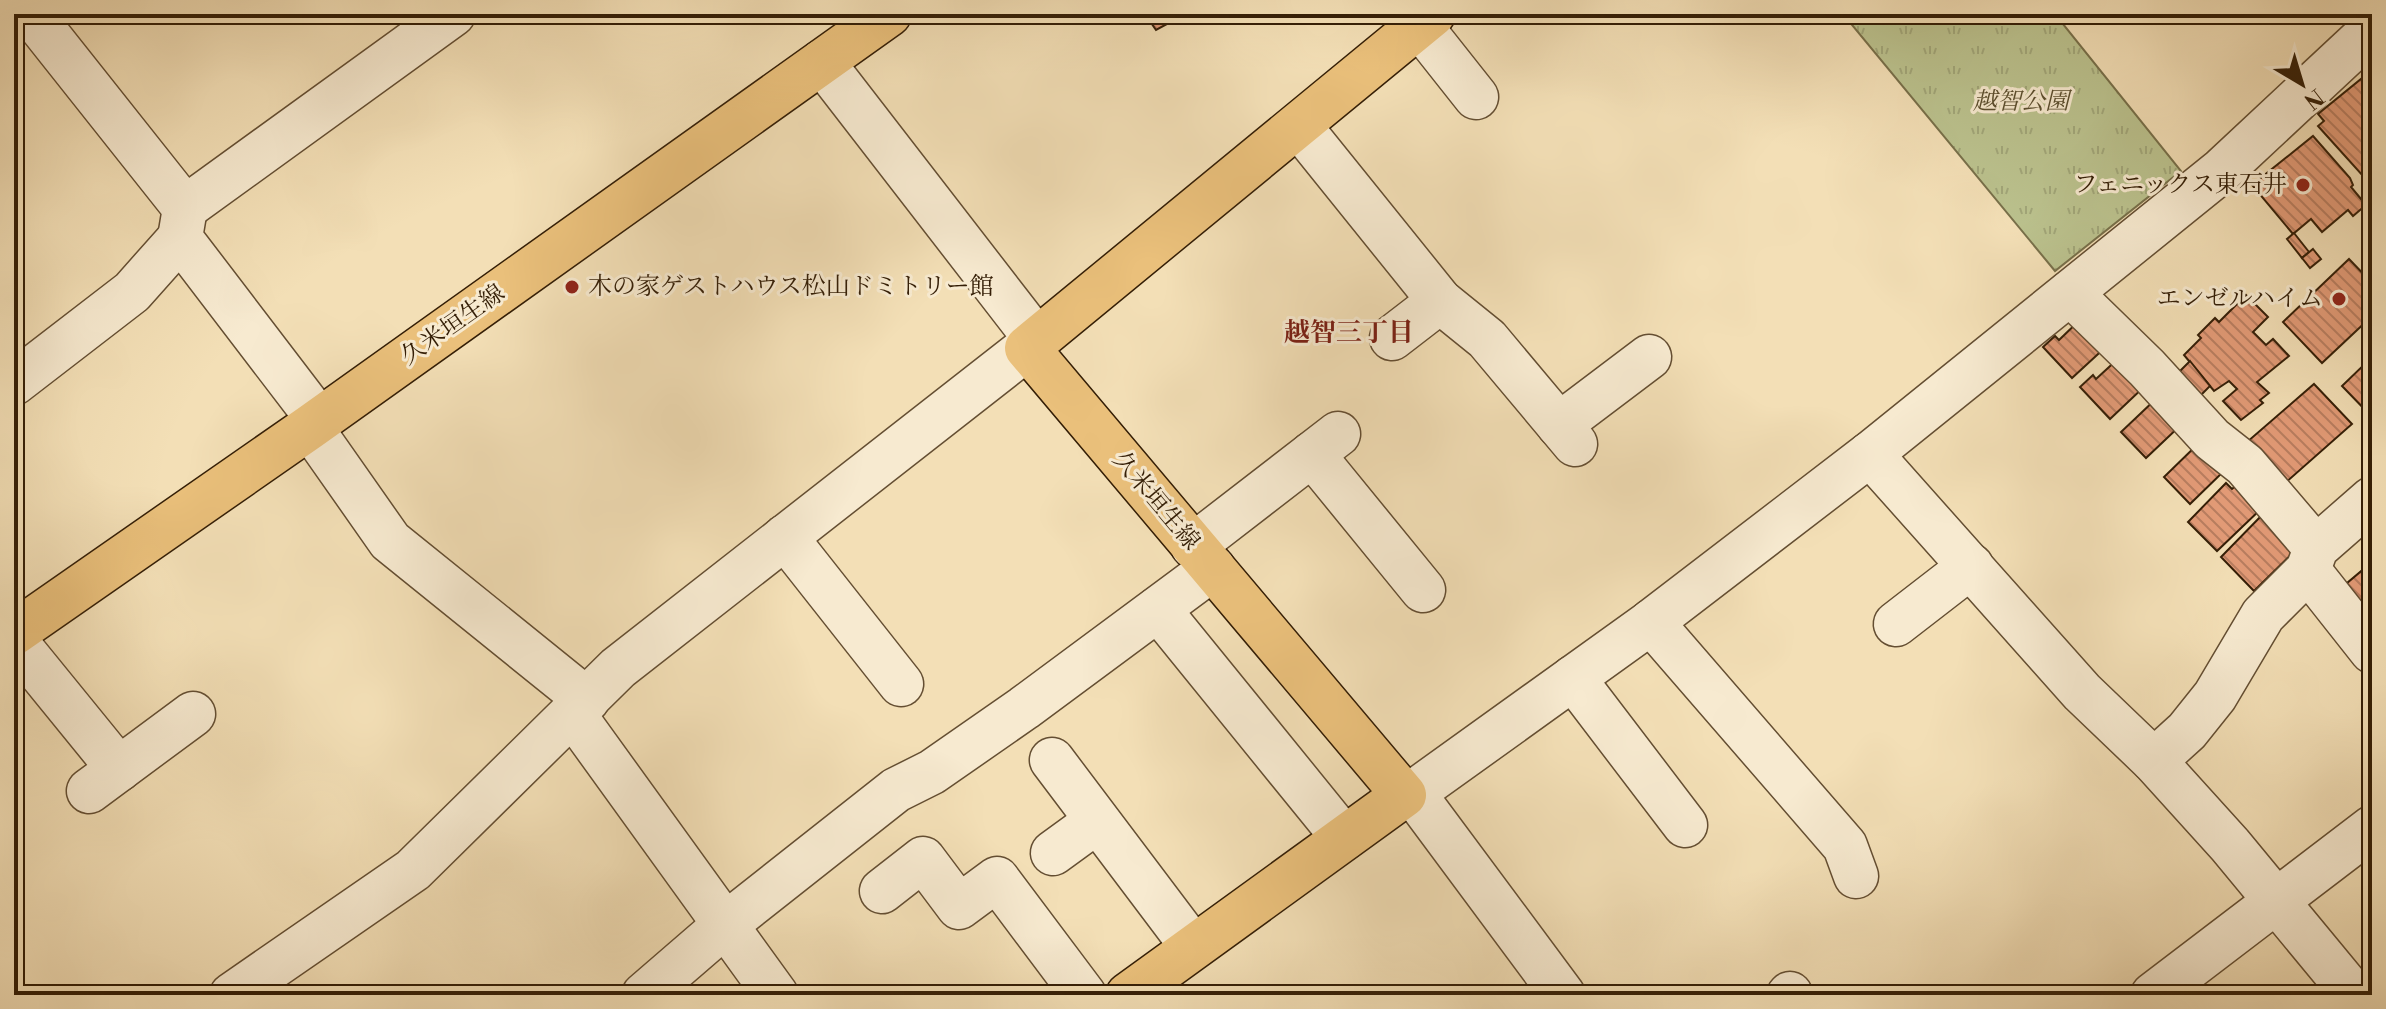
<svg xmlns="http://www.w3.org/2000/svg" width="2386" height="1009" viewBox="0 0 2386 1009" font-family="'Libre Bodoni','Noto Serif JP',serif">
<defs>
<pattern id="park-tufts" width="24" height="20" patternUnits="userSpaceOnUse" patternTransform="scale(2)"><rect width="24" height="20" fill="#bbc28e"/><path d="M3 7l-1-3M5 7V3M7 7l1-3M15 17l-1-3M17 17v-4M19 17l1-3" fill="none" stroke="#a1a679"/></pattern>
<pattern id="building-back-hatch" width="6" height="6" patternUnits="userSpaceOnUse" patternTransform="scale(2)"><rect width="6" height="6" fill="#e29a76"/><path d="M-1 5l2 2M0 0l6 6M5-1l2 2" fill="none" stroke="#b87d5f"/></pattern>
</defs>
<rect width="100%" height="100%" fill="#f3dfb6"/>
<filter id="stains"><feTurbulence type="fractalNoise" baseFrequency=".0025" numOctaves="4"/><feColorMatrix values="0 0 0 0 .2 0 0 0 0 .09 0 0 0 0 .02 0 0 0 .5 -.17"/></filter>
<radialGradient id="worn" r=".72"><stop offset=".6" stop-color="#630" stop-opacity="0"/><stop offset="1" stop-color="#630" stop-opacity=".3"/></radialGradient>
<polygon fill="url(#park-tufts)" stroke="#78704a" stroke-width="2" points="1843,14 2055,14 2181,171 2055,271"/>
<g fill="url(#building-back-hatch)" stroke="#341e06" stroke-width="2">
<polygon points="1145,14 1179,14 1180,17 1156,30"/>
<polygon points="2361,79 2372,92 2372,186 2318,126 2324,121 2318,114"/>
<polygon points="2313,136 2350,178 2353,185 2351,187 2366,205 2353,216 2348,210 2322,232 2311,219 2293,234 2252,185"/>
<polygon points="2294,233 2309,252 2302,258 2287,239"/>
<polygon points="2313,249 2321,259 2310,268 2302,258"/>
<polygon points="2349,259 2372,283 2372,316 2322,363 2283,322"/>
<polygon points="2246,295 2268,317 2253,332 2266,345 2273,339 2289,356 2257,382 2269,393 2260,400 2263,403 2241,420 2223,401 2237,389 2229,381 2214,391 2184,355 2201,338 2198,335 2215,318 2219,322"/>
<polygon points="2083,317 2109,344 2072,378 2043,347 2055,336 2059,340"/>
<polygon points="2120,357 2146,385 2110,419 2080,387 2093,375 2096,379"/>
<polygon points="2372,357 2372,417 2342,386"/>
<polygon points="2190,361 2210,386 2198,398 2176,375"/>
<polygon points="2314,384 2352,424 2284,484 2247,442"/>
<polygon points="2158,397 2183,423 2146,458 2121,432"/>
<polygon points="2200,442 2226,469 2190,504 2164,477"/>
<polygon points="2226,483 2232,489 2239,483 2263,507 2217,551 2188,522"/>
<polygon points="2266,511 2300,546 2254,591 2221,557"/>
<polygon points="2372,562 2372,628 2340,589"/>
</g>
<g fill="none" stroke-linecap="round" stroke-linejoin="round">
<g stroke="#644e32" stroke-width="47">
<g id="minor">
<polyline points="31,14 185,208 180,238 319,420"/>
<polyline points="1419,25 1476,97"/>
<polyline points="822,62 1037,340"/>
<polyline points="1299,126 1440,301 1487,339 1575,444"/>
<polyline points="185,208 453,14"/>
<polyline points="2070,293 2147,368 2212,439 2245,465 2316,548"/>
<polyline points="1392,338 1440,301"/>
<polyline points="14,383 132,292 180,238"/>
<polyline points="1559,425 1649,357"/>
<polyline points="310,427 390,541 587,700"/>
<polyline points="1312,454 1423,590"/>
<polyline points="1870,454 2082,692 2154,761 2230,845 2354,995"/>
<polyline points="785,537 901,684"/>
<polyline points="1193,546 1338,434"/>
<polyline points="2308,570 2372,651"/>
<polyline points="1158,609 1344,838"/>
<polyline points="1651,622 1845,846 1856,876"/>
<polyline points="1896,624 1971,566"/>
<polyline points="14,640 119,769"/>
<polyline points="1573,678 1685,825"/>
<polyline points="573,714 776,995"/>
<polyline points="1052,760 1193,947"/>
<polyline points="2154,761 2187,731 2215,696 2263,615 2308,570 2316,548 2372,499"/>
<polyline points="89,791 193,714"/>
<polyline points="1413,793 1563,995"/>
<polyline points="1404,795 1413,793 1651,622 1870,454 2222,170 2372,30"/>
<polyline points="1053,853 1097,821"/>
<polyline points="882,891 923,859 959,907 997,879 1084,995"/>
<polyline points="232,995 413,870 618,668 1027,348"/>
<polyline points="644,995 725,925 896,790 932,772 1024,708 1213,568"/>
<polyline points="1789,995 1790,994"/>
<polyline points="2153,995 2372,828"/>
</g>
</g>
<g stroke="#341e06" stroke-width="47">
<g id="major">
<polyline points="14,633 310,427 889,14"/>
<polyline points="1128,995 1404,795 1027,348 1433,14"/>
</g>
</g>
<use href="#minor" stroke="#f7ead0" stroke-width="44"/>
<use href="#major" stroke="#eac07b" stroke-width="44"/>
</g>
<g fill="#8f2418" stroke="#f7ead0" stroke-width="3">
<circle cx="2303" cy="185" r="8"/>
<circle cx="572" cy="287" r="8"/>
<circle cx="2339" cy="299" r="8"/>
</g>
<g text-anchor="middle" dominant-baseline="central" stroke-width="6" stroke-linejoin="round" paint-order="stroke">
<g font-size="24" font-style="italic" fill="#5c4f2f" stroke="#f7ead0">
<text x="2021" y="102">越智公園</text>
</g>
<g font-size="24" fill="#341e06" stroke="#f7ead0" text-anchor="end">
<text x="2287" y="185">フェニックス東石井</text>
<text x="588" y="287" text-anchor="start">木の家ゲストハウス松山ドミトリー館</text>
<text x="2323" y="299">エンゼルハイム</text>
</g>
<g font-size="24" fill="#341e06" stroke="#f7ead0">
<text transform="translate(453 325) rotate(-35)">久米垣生線</text>
<text transform="translate(1156 501) rotate(50)">久米垣生線</text>
</g>
<g font-size="26" font-weight="bold" fill="#7a1f14" stroke="#f7ead0">
<text x="1349" y="333">越智三丁目</text>
</g>
</g>
<rect width="2386" height="1009" fill="none" stroke="#f3dfb6" stroke-width="48"/>
<rect x="16" y="16" width="2354" height="977" fill="none" stroke="#341e06" stroke-width="4"/>
<rect x="24" y="24" width="2338" height="961" fill="none" stroke="#341e06" stroke-width="2"/>
<g transform="translate(2302 84) rotate(142)" stroke="#f7ead0" stroke-width="6" paint-order="stroke">
<path d="M0-6L14 30L0 20L-14 30Z" fill="#341e06"/>
<text y="-12" font-size="22" font-weight="bold" text-anchor="middle" fill="#341e06">N</text>
</g>
<rect width="100%" height="100%" filter="url(#stains)"/>
<rect width="100%" height="100%" fill="url(#worn)"/>
</svg>
